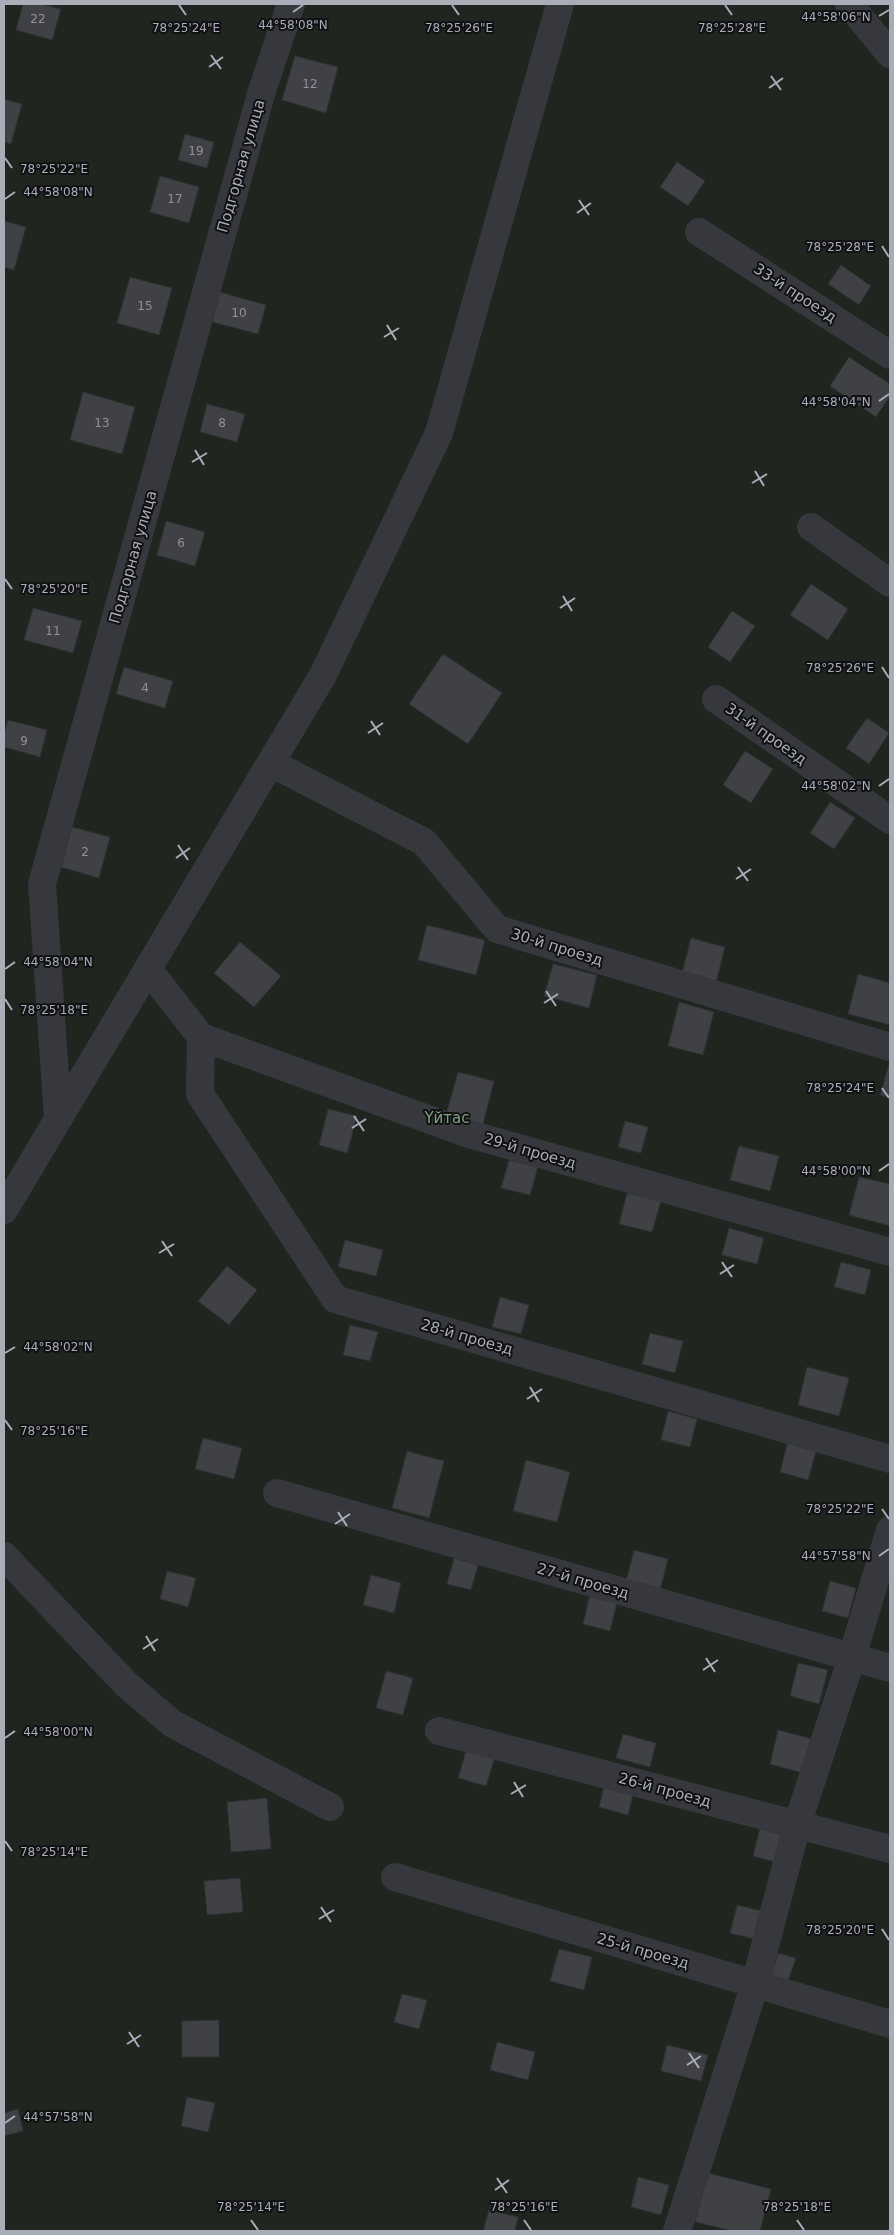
<svg xmlns="http://www.w3.org/2000/svg" width="894" height="2235" viewBox="0 0 894 2235" font-family="'DejaVu Sans',sans-serif">
<rect width="100%" height="100%" fill="#161618"/>
<rect fill="#1e261f" x="4" y="4" width="886" height="2227"/>
<g fill="#404145" stroke="#303034">
<polygon points="23,4 41,4 61,9 52,40 16,30"/>
<polygon points="295,56 338,67 326,113 282,100"/>
<polygon points="4,99 22,104 11,144 4,142"/>
<polygon points="185,134 214,142 207,168 178,160"/>
<polygon points="677,162 705,181 688,206 660,187"/>
<polygon points="160,176 199,187 189,223 150,212"/>
<polygon points="4,221 26,227 14,270 4,267"/>
<polygon points="841,265 871,286 859,305 828,284"/>
<polygon points="130,277 172,288 159,335 117,323"/>
<polygon points="220,292 266,305 258,334 212,322"/>
<polygon points="849,357 890,384 890,396 876,417 830,386"/>
<polygon points="83,392 135,407 122,454 70,440"/>
<polygon points="207,404 245,414 237,442 200,432"/>
<polygon points="166,521 205,532 195,566 157,555"/>
<polygon points="811,584 848,609 828,640 790,615"/>
<polygon points="33,608 82,621 73,653 24,640"/>
<polygon points="732,611 755,626 730,662 708,647"/>
<polygon points="443,654 502,693 468,744 409,704"/>
<polygon points="124,667 173,681 165,708 116,694"/>
<polygon points="867,718 889,733 869,764 846,748"/>
<polygon points="8,720 47,730 40,757 4,747 4,734"/>
<polygon points="745,751 773,769 751,803 723,785"/>
<polygon points="830,802 855,818 834,849 810,833"/>
<polygon points="72,827 110,837 99,878 61,867"/>
<polygon points="427,925 485,940 476,975 418,960"/>
<polygon points="691,938 725,947 716,982 682,973"/>
<polygon points="240,942 281,976 254,1007 214,973"/>
<polygon points="553,964 597,975 589,1008 544,996"/>
<polygon points="858,974 890,983 890,1025 848,1014"/>
<polygon points="679,1002 714,1012 703,1055 668,1046"/>
<polygon points="889,1064 890,1064 890,1098 880,1095"/>
<polygon points="458,1072 494,1081 483,1124 446,1115"/>
<polygon points="328,1109 357,1116 347,1153 319,1145"/>
<polygon points="625,1121 648,1127 641,1153 618,1147"/>
<polygon points="739,1146 779,1156 770,1191 730,1180"/>
<polygon points="509,1160 538,1167 530,1195 501,1188"/>
<polygon points="859,1177 890,1184 890,1226 849,1215"/>
<polygon points="627,1193 661,1201 652,1232 619,1224"/>
<polygon points="729,1228 764,1238 757,1264 722,1255"/>
<polygon points="345,1240 383,1250 376,1276 338,1267"/>
<polygon points="841,1262 871,1270 865,1295 834,1287"/>
<polygon points="227,1266 257,1290 229,1325 198,1301"/>
<polygon points="500,1297 529,1305 521,1334 492,1327"/>
<polygon points="350,1325 378,1332 370,1361 343,1355"/>
<polygon points="650,1333 683,1341 675,1373 642,1364"/>
<polygon points="807,1367 849,1378 839,1416 798,1405"/>
<polygon points="668,1411 697,1419 690,1447 661,1440"/>
<polygon points="203,1438 242,1448 234,1479 195,1469"/>
<polygon points="788,1441 817,1448 808,1480 780,1472"/>
<polygon points="407,1451 444,1461 429,1518 392,1508"/>
<polygon points="526,1460 570,1472 557,1522 513,1511"/>
<polygon points="634,1550 668,1559 660,1590 626,1581"/>
<polygon points="454,1558 478,1565 471,1590 447,1584"/>
<polygon points="167,1571 196,1578 188,1607 160,1599"/>
<polygon points="371,1575 401,1583 394,1613 363,1605"/>
<polygon points="830,1581 856,1588 848,1618 822,1611"/>
<polygon points="590,1594 617,1602 610,1631 583,1624"/>
<polygon points="798,1663 828,1670 819,1704 790,1696"/>
<polygon points="386,1671 413,1678 403,1715 376,1708"/>
<polygon points="778,1730 812,1739 803,1773 770,1764"/>
<polygon points="623,1734 656,1743 650,1767 616,1758"/>
<polygon points="467,1748 495,1757 486,1786 458,1778"/>
<polygon points="605,1783 634,1790 628,1815 599,1807"/>
<polygon points="267,1798 271,1849 231,1852 227,1802"/>
<polygon points="760,1828 787,1835 779,1863 753,1856"/>
<polygon points="240,1878 243,1912 207,1915 204,1881"/>
<polygon points="737,1905 762,1911 754,1939 730,1933"/>
<polygon points="559,1949 592,1957 584,1990 550,1981"/>
<polygon points="778,1953 796,1958 788,1981 771,1976"/>
<polygon points="402,1994 427,2000 419,2029 394,2022"/>
<polygon points="219,2020 219,2057 182,2057 182,2021"/>
<polygon points="497,2042 535,2052 528,2080 490,2070"/>
<polygon points="667,2045 708,2055 701,2081 661,2071"/>
<polygon points="187,2097 215,2103 208,2132 181,2126"/>
<polygon points="18,2109 23,2131 4,2136 4,2113"/>
<polygon points="708,2173 771,2189 760,2231 733,2231 695,2222"/>
<polygon points="638,2177 669,2185 661,2215 631,2207"/>
<polygon points="489,2210 518,2217 515,2231 483,2231"/>
</g>
<g fill="none" stroke-linecap="round" stroke-linejoin="round">
<g stroke="#37383d" stroke-width="28">
<polyline points="849,4 890,54"/>
<polyline points="699,232 890,355"/>
<polyline points="811,527 890,583"/>
<polyline points="716,699 890,820"/>
<polyline points="271,763 424,842 497,929 890,1047"/>
<polyline points="148,969 201,1037 469,1134 890,1252"/>
<polyline points="201,1037 200,1094 335,1299 890,1459"/>
<polyline points="58,1119 42,884 261,94 291,4"/>
<polyline points="4,1210 323,675 439,433 560,4"/>
<polyline points="277,1493 890,1668"/>
<polyline points="4,1556 127,1685 173,1724 330,1807"/>
<polyline points="439,1731 890,1849"/>
<polyline points="395,1877 890,2024"/>
<polyline points="677,2231 755,1984 797,1825 852,1657 890,1530"/>
</g>
</g>
<path fill="none" stroke="#a8adb8" stroke-width="2" d="M179,5l7,10M452,5l7,10M725,5l7,10M293,12l10,-7M879,16l10,-6M211,55l10,14M209,67l14,-10M771,76l10,14M769,88l14,-10M5,158l7,10M5,199l10,-7M579,200l10,15M577,213l14,-10M882,246l7,11M387,325l9,15M384,337l15,-9M879,401l10,-7M195,450l9,15M192,462l15,-9M755,471l9,15M752,483l15,-9M5,579l7,10M563,596l9,15M560,608l15,-10M882,667l7,11M371,721l9,14M368,733l15,-10M879,786l10,-7M178,845l10,15M176,858l14,-10M738,867l10,14M736,879l15,-10M5,969l10,-7M546,991l10,15M5,999l7,11M544,1003l14,-9M882,1088l7,10M354,1116l10,15M352,1128l14,-9M879,1171l10,-7M162,1241l10,15M159,1253l15,-9M722,1262l10,15M720,1274l14,-9M5,1353l10,-6M530,1387l9,15M527,1399l15,-10M5,1420l7,10M882,1509l7,10M338,1512l9,14M335,1524l15,-10M879,1556l10,-7M146,1636l9,15M143,1649l15,-10M706,1658l9,14M703,1670l15,-10M5,1738l10,-7M514,1782l9,15M511,1794l15,-9M5,1841l7,10M321,1907l10,15M319,1919l15,-9M882,1929l7,11M129,2032l10,15M127,2044l14,-9M689,2053l10,15M687,2065l14,-9M5,2123l10,-7M497,2178l10,15M495,2190l14,-10M251,2220l7,10M524,2220l7,10M797,2220l7,10"/>
<g text-anchor="middle" dominant-baseline="central" stroke-width="4" stroke-linejoin="round" paint-order="stroke">
<g font-size="12" fill="#8e929b">
<text x="38" y="19">22</text>
<text x="310" y="84">12</text>
<text x="196" y="151">19</text>
<text x="175" y="199">17</text>
<text x="145" y="306">15</text>
<text x="239" y="313">10</text>
<text x="102" y="423">13</text>
<text x="222" y="423">8</text>
<text x="181" y="543">6</text>
<text x="53" y="631">11</text>
<text x="145" y="688">4</text>
<text x="24" y="741">9</text>
<text x="85" y="852">2</text>
</g>
<g font-size="15" fill="#a8adb8" stroke="#111113">
<text transform="translate(241 166) rotate(-74)">Подгорная улица</text>
<text transform="translate(795 293) rotate(33)">33-й проезд</text>
<text transform="translate(133 557) rotate(-74)">Подгорная улица</text>
<text transform="translate(766 734) rotate(35)">31-й проезд</text>
<text transform="translate(557 947) rotate(17)">30-й проезд</text>
<text transform="translate(530 1151) rotate(16)">29-й проезд</text>
<text transform="translate(467 1337) rotate(16)">28-й проезд</text>
<text transform="translate(583 1581) rotate(16)">27-й проезд</text>
<text transform="translate(665 1790) rotate(15)">26-й проезд</text>
<text transform="translate(643 1951) rotate(16)">25-й проезд</text>
</g>
<g font-size="15" fill="#7fa381" stroke="#111113">
<text x="447" y="1118">Үйтас</text>
</g>
</g>
<g font-size="12" text-anchor="middle" fill="#a8adb8" stroke="#111113" stroke-width="4" stroke-linejoin="round" paint-order="stroke">
<text x="836" y="21">44°58'06"N</text>
<text x="293" y="29">44°58'08"N</text>
<text x="186" y="32">78°25'24"E</text>
<text x="459" y="32">78°25'26"E</text>
<text x="732" y="32">78°25'28"E</text>
<text x="54" y="173">78°25'22"E</text>
<text x="58" y="196">44°58'08"N</text>
<text x="840" y="251">78°25'28"E</text>
<text x="836" y="406">44°58'04"N</text>
<text x="54" y="593">78°25'20"E</text>
<text x="840" y="672">78°25'26"E</text>
<text x="836" y="790">44°58'02"N</text>
<text x="58" y="966">44°58'04"N</text>
<text x="54" y="1014">78°25'18"E</text>
<text x="840" y="1092">78°25'24"E</text>
<text x="836" y="1175">44°58'00"N</text>
<text x="58" y="1351">44°58'02"N</text>
<text x="54" y="1435">78°25'16"E</text>
<text x="840" y="1513">78°25'22"E</text>
<text x="836" y="1560">44°57'58"N</text>
<text x="58" y="1736">44°58'00"N</text>
<text x="54" y="1856">78°25'14"E</text>
<text x="840" y="1934">78°25'20"E</text>
<text x="58" y="2121">44°57'58"N</text>
<text x="251" y="2211">78°25'14"E</text>
<text x="524" y="2211">78°25'16"E</text>
<text x="797" y="2211">78°25'18"E</text>
</g>
<rect width="894" height="2235" fill="none" stroke="#a8adb8" stroke-width="10"/>
</svg>
